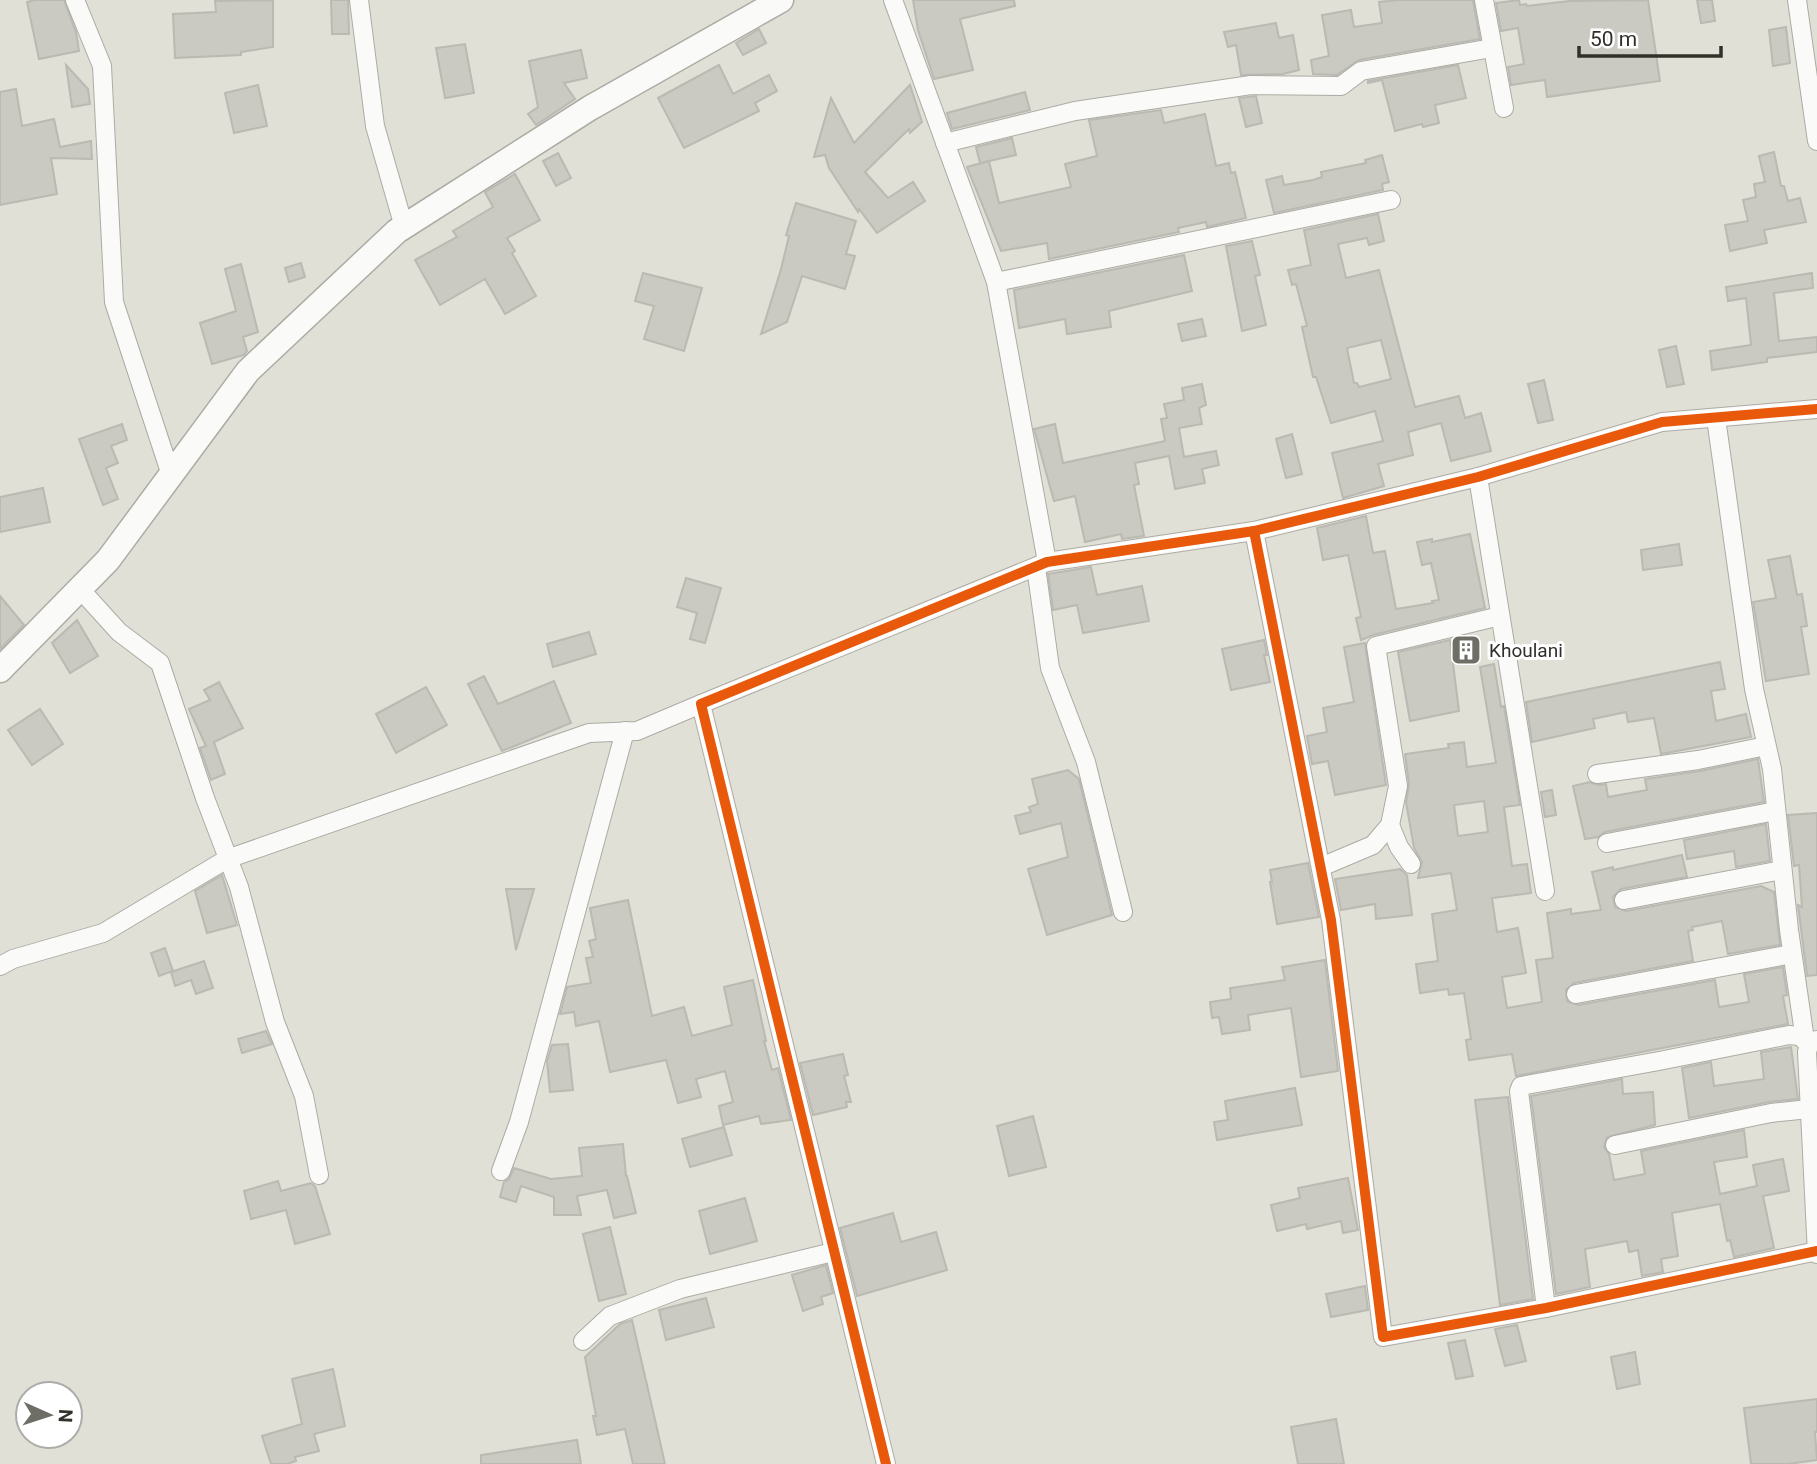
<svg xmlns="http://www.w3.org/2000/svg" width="1817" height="1464" viewBox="0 0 1817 1464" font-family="Roboto,sans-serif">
<rect width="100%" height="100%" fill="#e1e0d6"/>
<g fill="#cac9c2" stroke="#bab9b2" stroke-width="2" fill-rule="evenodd">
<polygon points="35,0 64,0 76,32 79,51 39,59 27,2"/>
<polygon points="273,0 273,47 241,52 241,55 175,58 173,14 216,12 215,1"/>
<polygon points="331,0 348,0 349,34 332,34"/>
<polygon points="913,0 1014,0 1015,6 960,19 973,70 934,79 918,30"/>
<polygon points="1398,0 1473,0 1480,39 1359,60 1337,75 1313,74 1311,60 1329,56 1322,15 1351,10 1354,27 1382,23 1379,2"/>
<polygon points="1519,0 1520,5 1526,4 1527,6 1569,1 1648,0 1660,81 1547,97 1545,80 1511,85 1508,67 1524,64 1518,28 1501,31 1496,3"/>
<polygon points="1697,0 1712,0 1715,21 1701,23"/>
<polygon points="1276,23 1279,38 1293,35 1299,70 1283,74 1241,75 1236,45 1228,47 1224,32"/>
<polygon points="1786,27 1790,63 1773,66 1769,30"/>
<polygon points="759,29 766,43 743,55 736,43"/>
<polygon points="465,44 474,93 445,98 436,48"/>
<polygon points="581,50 587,78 564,83 575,99 536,125 528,114 538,107 529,61"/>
<polygon points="66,65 88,89 90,104 72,107"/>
<polygon points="719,65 733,94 769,75 777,91 755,103 759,111 684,148 658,98"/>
<polygon points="1458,65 1466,98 1435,105 1439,123 1423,127 1422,124 1395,131 1382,80 1368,83 1368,81"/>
<polygon points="258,85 267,126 234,133 225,93"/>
<polygon points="910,85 922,122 910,133 909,129 865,172 888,198 913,182 925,201 877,233 859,209 858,212 829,168 825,155 814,157 831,98 854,143"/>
<polygon points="16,89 22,126 54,119 60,147 91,141 92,159 51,158 57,194 0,205 0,92"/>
<polygon points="1025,92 1030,110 952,129 947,113"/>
<polygon points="1256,96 1262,123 1246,127 1239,98"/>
<polygon points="1161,110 1164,123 1205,114 1216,166 1229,163 1231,173 1235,172 1246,218 1207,227 1206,222 1178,228 1179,232 1049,259 1047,243 1001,251 967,167 989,161 999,203 1071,187 1065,164 1097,156 1089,120"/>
<polygon points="1012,138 1016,155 980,163 976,147"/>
<polygon points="1774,152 1781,186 1784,186 1788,201 1800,198 1806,222 1764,230 1767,243 1730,251 1725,225 1748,221 1743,200 1756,197 1754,184 1765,182 1759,156"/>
<polygon points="558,153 571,178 556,186 543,161"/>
<polygon points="1382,155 1389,182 1382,184 1383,190 1274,213 1266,180 1282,176 1284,185 1313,180 1322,177 1321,172 1366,163 1365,160"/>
<polygon points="515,174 540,220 507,238 515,251 512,253 536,296 505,314 485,279 440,305 415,260 457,237 453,231 493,207 485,192"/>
<polygon points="796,203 856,221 846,254 855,256 845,289 802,276 787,322 761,334 781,269 789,236 786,235"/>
<path d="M1378,214l6,27 -15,4 -2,-7 -29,6 8,34 33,-8 36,137 44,-11 6,22 16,-5 10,38 -40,10 -10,-38 -33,9 5,23 -35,9 6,22 -41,12 -11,-45 51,-12 -8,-30 -44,12 -15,-46h-3l-11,-50 5,-1 -11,-42 -4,1 -4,-15 23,-5 -7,-35zM1381,340l10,39 -32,8 -2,-4h-3l-7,-35z"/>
<polygon points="1252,241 1260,275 1255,276 1266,325 1242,331 1226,246"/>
<polygon points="1184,255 1192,291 1109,311 1111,327 1067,334 1065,319 1019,328 1014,290"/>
<polygon points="301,263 305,277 289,282 285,268"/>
<polygon points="241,264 258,332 243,337 247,351 244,355 212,364 200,323 236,311 225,269"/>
<polygon points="643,273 702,288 684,351 644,339 654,306 635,301"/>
<polygon points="1812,273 1813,288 1774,293 1779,341 1817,337 1817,352 1767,358 1767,362 1712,370 1710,351 1751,345 1746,298 1728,301 1726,287"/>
<polygon points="1202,319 1206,336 1182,341 1178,324"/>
<polygon points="1676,346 1684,384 1667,387 1659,350"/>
<polygon points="1544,380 1553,420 1538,423 1528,384"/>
<polygon points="1202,384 1206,405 1199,408 1202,424 1179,428 1184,457 1216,451 1219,465 1202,469 1205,483 1175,489 1169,456 1135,463 1139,484 1134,485 1144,536 1122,539 1121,534 1085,542 1075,496 1054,501 1034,429 1055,424 1063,463 1165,441 1161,419 1167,418 1164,404 1184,400 1182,388"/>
<polygon points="122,424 127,440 111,446 118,463 106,468 118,499 103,505 79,439"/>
<polygon points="1292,434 1302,474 1286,478 1276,439"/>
<polygon points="43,488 50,522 0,532 0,497"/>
<polygon points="1366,516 1373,553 1385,551 1396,609 1433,603 1432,601 1439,600 1431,563 1422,565 1417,542 1432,539 1432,542 1470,534 1485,608 1373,635 1361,640 1356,618 1361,617 1348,555 1323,560 1317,528"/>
<polygon points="1679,544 1682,565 1643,570 1641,550"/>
<polygon points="1790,556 1797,595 1802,594 1807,626 1801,627 1809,674 1766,681 1753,602 1776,598 1768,560"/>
<polygon points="1091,567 1097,595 1142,586 1149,621 1083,633 1077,605 1053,610 1048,574"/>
<polygon points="686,578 721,588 705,643 690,639 697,613 677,607"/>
<polygon points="0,596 24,625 0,649"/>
<polygon points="77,620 98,656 70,673 52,643"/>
<polygon points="589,632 596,654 553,667 547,644"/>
<polygon points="1264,640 1267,655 1264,655 1270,682 1231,690 1222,649"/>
<polygon points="1450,640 1459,711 1410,721 1398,652"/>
<polygon points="1365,643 1386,785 1335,795 1328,761 1312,764 1307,736 1327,732 1323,708 1354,702 1344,647"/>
<polygon points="1720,662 1725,689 1711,691 1716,721 1746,714 1751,737 1661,754 1654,718 1628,722 1626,712 1593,719 1595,728 1532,742 1526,702"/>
<path d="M1494,664l7,43 3,-1 16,99 -16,2 8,59 15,-2 4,29 -39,5 5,34 21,-4 8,45 -24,4 5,31 35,-6 -6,-42 17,-2 -6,-45 24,-4v5l30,-4 -9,-38 21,-5v3l69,-15 5,22 -66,12 -8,8 2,10 11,4 135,-25 13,6 6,53 -52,9 -6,-33 -30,6 1,3 -5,1 5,30 -119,22 -8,7 1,11 11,4 137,-25 4,27 30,-5 -5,-28 39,-7 4,28 -4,1 5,28 -272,52 -4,-22 -43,6 -3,-20 5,-1 -7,-46 -15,2 -1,-6 -28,4 -4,-29 22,-3 -6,-47 25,-4 -6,-37 -33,5 4,-16 -8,-14 -8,-46 3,-17 -4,-31 44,-6 -1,-4 16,-2 3,25 29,-4 -16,-96zM1484,801l4,31 -30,4 -4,-31z"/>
<polygon points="484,676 498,704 554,681 571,723 502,751 468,684"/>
<polygon points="219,682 243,728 214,742 225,774 211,780 200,748 206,746 189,709 210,700 204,690"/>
<polygon points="426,687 447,725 396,753 376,714"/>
<polygon points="40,709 63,744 32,765 8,730"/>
<polygon points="1758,759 1764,802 1605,832 1598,837 1585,839 1573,786 1590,782 1598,785 1606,784 1608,797 1647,790 1645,779 1700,771"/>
<polygon points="1068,770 1079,779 1112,915 1047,935 1028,869 1068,857 1061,823 1020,834 1015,816 1031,812 1029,807 1038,804 1032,779"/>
<polygon points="1552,790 1556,815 1545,817 1541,792"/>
<polygon points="1817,813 1817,975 1807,976 1798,905 1802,907 1799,865 1794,866 1788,815"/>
<polygon points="1766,824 1770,861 1736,867 1734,851 1687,859 1684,840"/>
<polygon points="1308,863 1319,917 1277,924 1270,882 1272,882 1270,870"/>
<polygon points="1400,869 1407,875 1412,915 1376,919 1375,904 1341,910 1335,879"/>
<polygon points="222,875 237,925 207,933 195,891"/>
<polygon points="506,889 534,889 516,950 509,905"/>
<polygon points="628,900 652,1016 684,1007 692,1036 732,1025 724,987 753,980 766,1041 764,1041 772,1070 778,1068 791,1120 761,1124 759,1116 723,1125 719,1106 733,1102 725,1071 696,1079 701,1097 678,1103 666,1060 610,1072 599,1021 576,1026 574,1012 560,1014 567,987 591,983 586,958 593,957 589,941 596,939 590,908"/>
<polygon points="165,948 173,971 159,976 151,953"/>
<polygon points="1325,960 1338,1071 1301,1077 1291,1008 1248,1015 1250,1030 1222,1034 1219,1017 1212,1018 1210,1002 1231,999 1230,988 1285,980 1282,967"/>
<polygon points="204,961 213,988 196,994 191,980 175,986 171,972"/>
<polygon points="266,1031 272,1044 242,1053 238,1039"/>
<polygon points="568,1044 573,1090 550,1092 547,1061 552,1045"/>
<polygon points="1791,1047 1798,1099 1769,1102 1689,1118 1682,1068 1711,1062 1714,1086 1764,1079 1761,1052"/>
<polygon points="843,1054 848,1075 844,1076 851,1102 846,1102 847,1107 813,1115 800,1063"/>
<polygon points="1622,1079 1623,1094 1653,1092 1655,1125 1607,1137 1604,1147 1609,1154 1614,1180 1645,1174 1641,1151 1744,1130 1747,1157 1714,1162 1720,1194 1757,1186 1753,1165 1783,1159 1789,1191 1763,1196 1774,1248 1734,1257 1730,1240 1727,1241 1720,1204 1672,1213 1678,1256 1661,1259 1663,1272 1642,1276 1638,1250 1629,1252 1627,1241 1585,1249 1590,1287 1556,1294 1531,1096"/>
<polygon points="1295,1088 1302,1125 1217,1140 1214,1122 1228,1120 1225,1101"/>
<polygon points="1508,1097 1533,1299 1500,1305 1475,1100"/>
<polygon points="1033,1116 1046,1167 1009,1176 997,1126"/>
<polygon points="724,1127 732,1155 690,1167 682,1139"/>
<polygon points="623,1144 626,1176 627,1176 636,1213 614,1218 607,1190 577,1196 581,1215 554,1215 554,1197 521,1186 516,1202 500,1197 504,1182 509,1179 514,1168 551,1179 582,1176 579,1148"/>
<polygon points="1348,1178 1358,1230 1343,1233 1341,1221 1307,1229 1306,1224 1277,1231 1271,1205 1300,1198 1298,1188"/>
<polygon points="278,1181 281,1191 311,1183 315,1186 330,1234 295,1244 286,1210 251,1219 244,1191"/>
<polygon points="745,1198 757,1241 710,1254 699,1211"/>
<polygon points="893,1213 901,1242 936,1232 947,1270 857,1296 840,1228"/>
<polygon points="610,1227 626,1294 599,1301 583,1234"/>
<polygon points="826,1265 833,1293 821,1297 823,1304 803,1311 792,1275"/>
<polygon points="1365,1286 1368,1310 1331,1317 1326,1294"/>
<polygon points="706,1298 714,1327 666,1340 659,1310"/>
<polygon points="632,1320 656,1424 665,1464 633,1464 625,1429 597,1435 593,1416 596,1416 585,1357 620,1324"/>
<polygon points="1517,1325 1526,1361 1505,1366 1495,1329"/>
<polygon points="1465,1340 1473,1376 1456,1379 1448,1343"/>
<polygon points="1635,1352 1640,1384 1617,1389 1611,1357"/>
<polygon points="333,1369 345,1426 314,1434 319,1451 295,1457 296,1461 287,1464 271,1464 262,1436 302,1424 292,1379"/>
<polygon points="1817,1399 1817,1432 1815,1432 1817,1460 1788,1464 1751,1464 1744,1408"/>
<polygon points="1336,1419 1344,1464 1298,1464 1291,1427"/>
<polygon points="577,1440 581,1464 481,1464 481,1455"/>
</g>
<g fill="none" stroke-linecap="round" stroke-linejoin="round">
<g stroke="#acaba4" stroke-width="20">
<g id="street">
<polyline points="75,0 102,66 114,302 171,475"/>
<polyline points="359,0 375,126 404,227"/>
<polyline points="893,0 996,282 1047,562"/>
<polyline points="1484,0 1504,108"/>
<polyline points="1797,0 1817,141"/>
<polyline points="945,143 1075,111 1251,85 1341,86 1361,71 1492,48"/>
<polyline points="996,282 1391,200"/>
<polyline points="1716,418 1754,689 1772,769 1789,930 1805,1040"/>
<polyline points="1478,477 1545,891"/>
<polyline points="1254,531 1331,920 1383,1337 1546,1308 1817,1251"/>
<polyline points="1036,567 1050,668 1086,762 1123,912"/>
<polyline points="80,589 119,632 160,663 205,798 239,887 275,1022 304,1096 319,1175"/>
<polyline points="1597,774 1698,760 1766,746"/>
<polyline points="1390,825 1399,847 1411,864"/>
<polyline points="1607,843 1776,811"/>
<polyline points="1321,867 1373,845 1390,825 1398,786 1376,646 1500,616"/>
<polyline points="1624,900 1782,870"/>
<polyline points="0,966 13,959 103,933 227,859 589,733 637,731 701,704"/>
<polyline points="1576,994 1792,954"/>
<polyline points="1817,1040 1809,1045 1807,1052 1817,1254"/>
<polyline points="1615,1145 1771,1113 1809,1109"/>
<polyline points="501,1171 519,1122 625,731"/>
<polyline points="1546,1308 1519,1091 1521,1086 1659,1061 1789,1035 1800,1036 1809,1045"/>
<polyline points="583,1341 610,1316 680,1289 833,1252"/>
<polyline points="886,1464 701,704 1047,562 1254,531 1478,477 1662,422 1817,409"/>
</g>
</g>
<g stroke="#acaba4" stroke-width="27">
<polyline id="secondary" points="0,670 108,560 248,371 397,231 590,108 781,0"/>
</g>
<use href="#street" stroke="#fafaf9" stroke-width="18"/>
<use href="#secondary" stroke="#fafaf9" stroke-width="24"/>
<g stroke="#fff" stroke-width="15">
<g id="cycleway">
<polyline points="1254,531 1331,920 1383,1337 1546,1308 1817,1251"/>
<polyline points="886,1464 701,704 1047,562 1254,531 1478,477 1662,422 1817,409"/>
</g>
</g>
<use href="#cycleway" stroke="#e8590c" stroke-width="10"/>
</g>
<defs>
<g id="building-square" transform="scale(1.575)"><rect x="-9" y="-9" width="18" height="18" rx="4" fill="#6f6e66" stroke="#fff"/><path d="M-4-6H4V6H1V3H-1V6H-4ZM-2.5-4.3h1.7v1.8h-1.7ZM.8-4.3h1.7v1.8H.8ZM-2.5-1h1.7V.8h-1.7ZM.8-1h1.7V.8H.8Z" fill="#fff"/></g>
</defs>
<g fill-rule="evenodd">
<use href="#building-square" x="1466" y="650"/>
</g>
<g text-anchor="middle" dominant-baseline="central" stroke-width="6" stroke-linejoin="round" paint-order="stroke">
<g font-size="19" fill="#31302a" stroke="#fff" text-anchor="start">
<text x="1489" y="650">Khoulani</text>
</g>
</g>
<g transform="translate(49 1415) rotate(93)"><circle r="33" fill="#ffffff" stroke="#adacaa" stroke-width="2"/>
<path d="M0-5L12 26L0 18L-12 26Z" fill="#6f6e66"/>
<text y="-10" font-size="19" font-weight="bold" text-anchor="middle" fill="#31302a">N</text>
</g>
<path d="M1579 46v10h142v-10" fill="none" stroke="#31302a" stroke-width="3.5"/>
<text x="1590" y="46" font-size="21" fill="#31302a" stroke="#ffffff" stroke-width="5" paint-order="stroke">50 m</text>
</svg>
